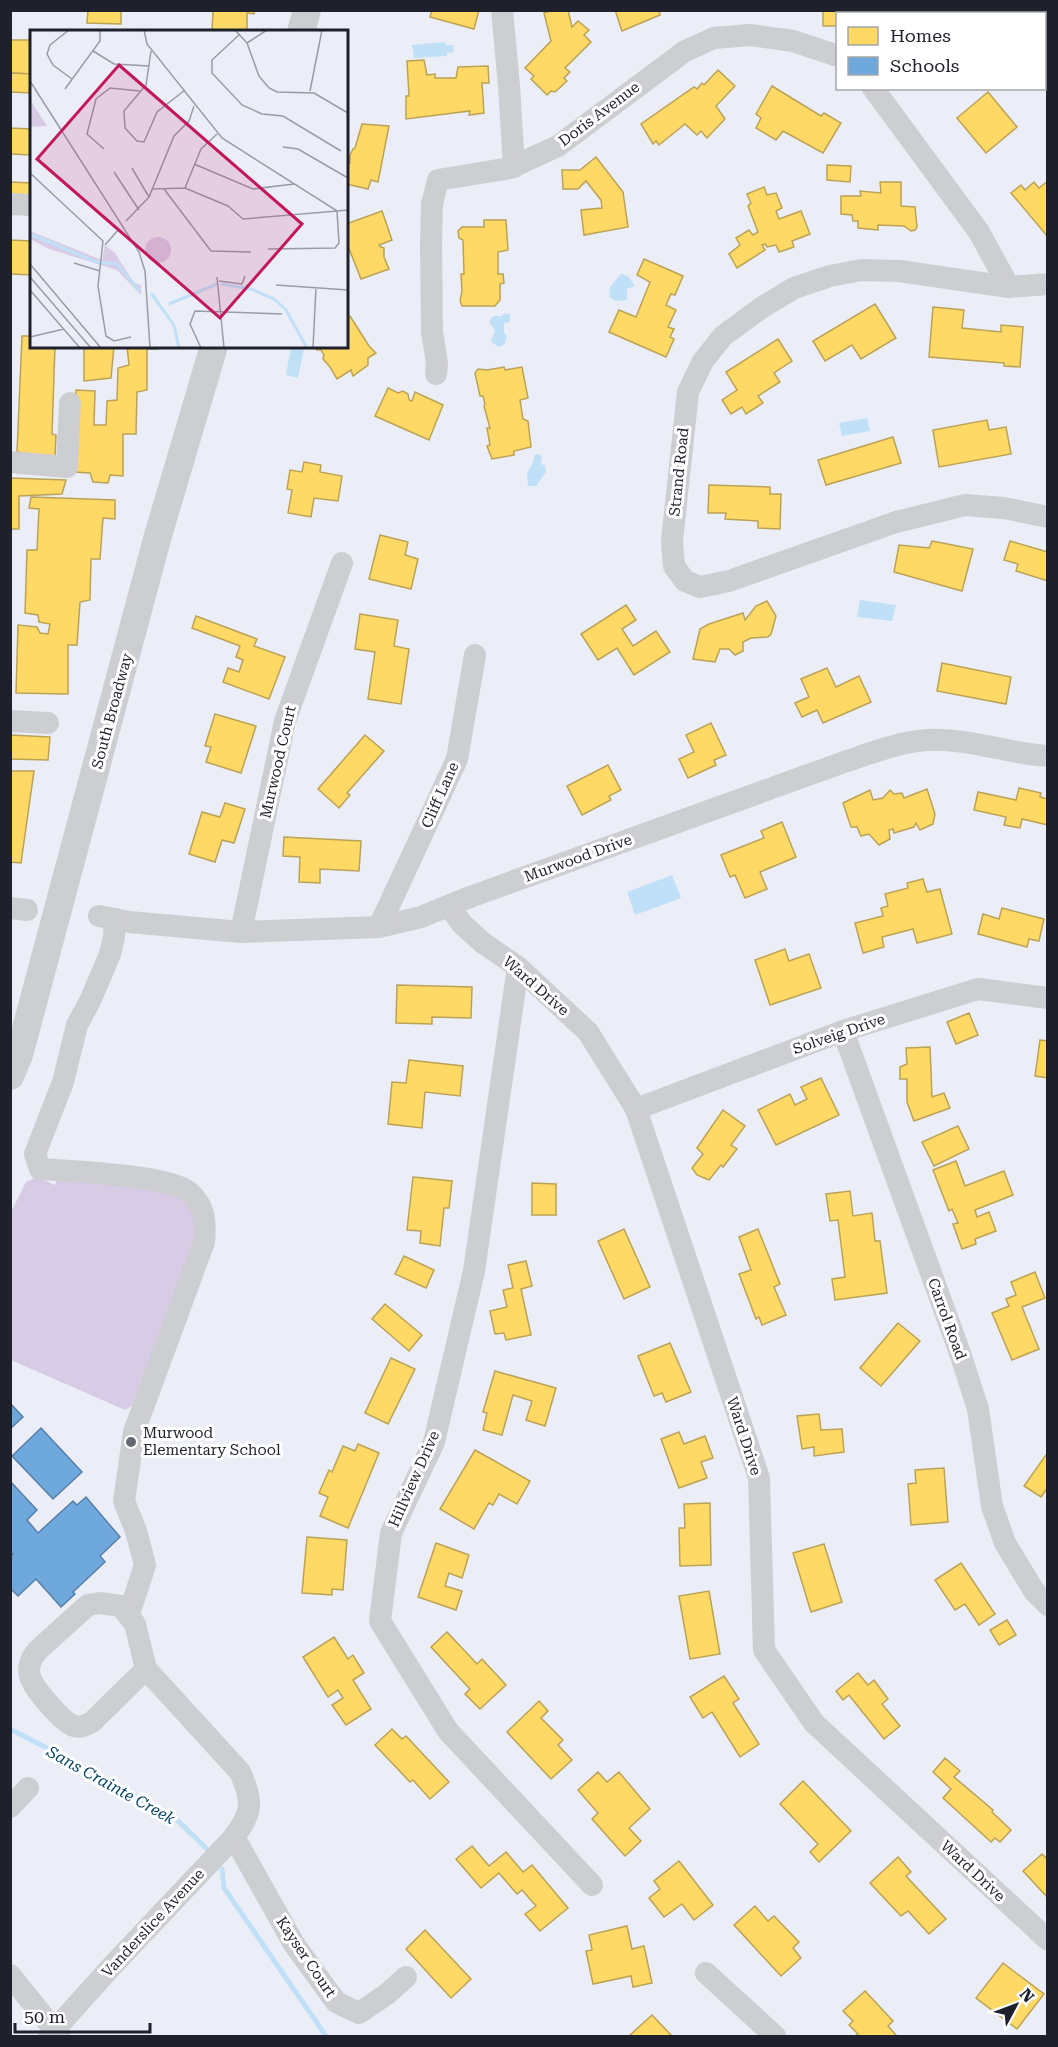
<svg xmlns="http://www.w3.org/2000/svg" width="1058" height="2047" viewBox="0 0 1058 2047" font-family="'Roboto Serif',serif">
<rect width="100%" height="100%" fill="#ebeef7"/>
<polygon fill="#d8cbe6" points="59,1174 174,1184 204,1218 132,1406 125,1410 11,1360 10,1214 26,1182 37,1177 55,1185"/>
<g fill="#c0e0f8">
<polygon points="445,42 446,45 453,45 454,52 447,53 447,56 414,58 412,45"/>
<polygon points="621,274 623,274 629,277 635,286 627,289 627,300 616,301 609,297 610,287"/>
<polygon points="503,314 510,314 510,322 504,323 504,332 507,337 504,345 498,347 491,341 495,330 489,322 493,316 502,316"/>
<polygon points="291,347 304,349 298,378 286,375"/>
<polygon points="867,418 870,431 842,436 839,423"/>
<polygon points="540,454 542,459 540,463 545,466 546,472 536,486 528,486 527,474 534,459 534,455"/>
<polygon points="860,600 896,605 892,621 857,617"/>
<polygon points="672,875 681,898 635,915 627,892"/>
</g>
<g fill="#ffd966" stroke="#bca255" stroke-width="1.5">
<polygon points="88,10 121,10 121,24 87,23"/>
<polygon points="213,10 254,10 254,14 247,13 247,32 212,32"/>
<polygon points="432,10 479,10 474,29 430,17"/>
<polygon points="554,10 568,10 572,27 578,21 589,30 584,35 591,42 565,68 570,72 564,78 567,81 555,92 551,91 547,95 531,79 534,76 525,68 551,41 544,13"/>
<polygon points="615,10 659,10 660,15 622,31"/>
<polygon points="823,10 845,10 845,14 838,14 838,26 823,26"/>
<polygon points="1044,39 1048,42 1048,86 1044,88"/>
<polygon points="10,40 32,40 32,74 10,73"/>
<polygon points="424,60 427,75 435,74 435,78 456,78 458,67 488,66 489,83 482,83 484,113 469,115 470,111 406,119 406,96 409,96 407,61"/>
<polygon points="718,70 735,86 716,106 725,119 707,138 701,131 697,135 685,124 659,145 656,141 653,144 641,124 694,87 697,89 702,83 704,85"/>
<polygon points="10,73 32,74 32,93 10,92"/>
<polygon points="772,86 821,116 824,113 841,123 823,153 783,131 776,140 756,128 761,118 756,114"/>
<polygon points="988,92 1017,127 986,153 957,118"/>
<polygon points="362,124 389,126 378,182 371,180 368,189 346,184 346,163 350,163 350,155 353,149 355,148"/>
<polygon points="10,128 32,129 32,155 10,154"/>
<polygon points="596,157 623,192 628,227 584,235 581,210 602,208 601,200 586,181 578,189 563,189 562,170 580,170"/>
<polygon points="827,165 851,166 850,182 827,180"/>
<polygon points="1048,181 1048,237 1011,193 1021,185 1025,190 1034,182 1039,188"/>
<polygon points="10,182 32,183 32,199 10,198"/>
<polygon points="880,182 901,182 901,206 915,207 917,227 915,230 911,231 904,226 878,225 878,230 858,228 858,221 853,221 852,215 841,214 841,196 861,196 860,191 881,193"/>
<polygon points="764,187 767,195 776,193 782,208 776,211 779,219 801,211 810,234 792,241 794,247 779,252 776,245 767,247 765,244 762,245 765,250 737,268 729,254 740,245 736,238 749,230 753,235 758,232 748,206 751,203 747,194"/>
<polygon points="382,211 392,240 379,245 381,247 384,248 384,257 389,269 361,279 346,241 346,224"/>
<polygon points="484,220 506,220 508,250 498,252 498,274 503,274 504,283 500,284 500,300 495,306 462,306 460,301 462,291 461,274 464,274 463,240 459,238 458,231 462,227 484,227"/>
<polygon points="10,240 32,241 32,275 10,274"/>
<polygon points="644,259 683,276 675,295 671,294 666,305 676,310 668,327 674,329 670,337 674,339 666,357 609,332 619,310 636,317 650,282 637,275"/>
<polygon points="875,304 896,338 861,359 852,345 825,361 813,341"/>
<polygon points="933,307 964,310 962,328 1001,332 1001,325 1023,327 1020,367 1004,366 1004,363 929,357"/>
<polygon points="350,316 369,346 376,353 368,358 368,365 353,376 351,370 337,379 330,367 323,359 324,355 321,350 317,350 315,346 346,346 346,317"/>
<polygon points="22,336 32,336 32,346 55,346 52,434 56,435 55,457 17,452"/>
<polygon points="778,339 792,361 774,373 780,382 758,396 763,403 746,414 742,407 731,414 722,400 737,390 726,372"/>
<polygon points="84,346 114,346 111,378 84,381"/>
<polygon points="127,346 158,346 158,349 147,349 147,390 137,392 136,434 123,434 123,476 110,475 108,483 93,482 90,473 74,472 76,390 95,391 94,425 106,425 107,401 117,400 118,368 129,365"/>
<polygon points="504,367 505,370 522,367 528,398 520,400 523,419 528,421 531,447 514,451 514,455 492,459 487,446 490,445 487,428 490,428 484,406 485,404 483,396 480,396 475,373 478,369 487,370"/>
<polygon points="388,388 398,393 403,391 408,394 409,400 412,401 415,392 443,405 429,440 375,416"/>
<polygon points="987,420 989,430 1006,427 1011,454 939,467 933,430"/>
<polygon points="893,437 901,463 826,485 818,460"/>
<polygon points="304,462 321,465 320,472 342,476 338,501 314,498 311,517 288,513 292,490 287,489 290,470 302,472"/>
<polygon points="10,478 66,480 62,494 19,496 19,529 10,529"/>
<polygon points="709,485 770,487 770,494 781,494 780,529 758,528 758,521 725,519 726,513 708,513"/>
<polygon points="31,497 115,500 115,519 103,518 100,559 91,559 90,600 80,602 77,645 68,645 68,694 16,693 18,625 37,627 40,633 48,634 50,624 39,622 38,615 25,613 27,550 37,550 39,509 29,508"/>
<polygon points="380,535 408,542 405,555 418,559 411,589 369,579"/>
<polygon points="932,541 973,549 962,591 894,572 899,545 929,548"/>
<polygon points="1010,541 1048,552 1048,581 1016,571 1018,564 1004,560"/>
<polygon points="767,601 776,616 771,634 768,637 751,638 743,642 743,651 735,655 729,649 720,649 715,662 693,659 700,629 709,624 743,613 745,620 756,606"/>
<polygon points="626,605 636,620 622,629 633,646 656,631 670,652 634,675 617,648 598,660 581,634"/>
<polygon points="360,614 398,620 394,646 409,649 401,704 368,699 375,652 355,649"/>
<polygon points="196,616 257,639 254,646 285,657 269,699 223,682 228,668 239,672 243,660 236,657 240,646 192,628"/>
<polygon points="942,663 1011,677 1006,704 937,691"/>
<polygon points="827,668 836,687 859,676 871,702 823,723 817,710 802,717 795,703 809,697 801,679"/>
<polygon points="215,714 256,726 241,773 206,762 211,747 205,746"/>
<polygon points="711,723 726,755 714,760 716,765 688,778 679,759 694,752 686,735"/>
<polygon points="10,735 50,737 48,760 10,759"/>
<polygon points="365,735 384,751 347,793 350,795 339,808 318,789"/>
<polygon points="608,765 621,790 609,796 611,800 582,815 567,786"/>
<polygon points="10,771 34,771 21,863 10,862"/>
<polygon points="1019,788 1041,793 1040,797 1048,799 1048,825 1022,819 1020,828 1004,825 1006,817 974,810 978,792 1016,800"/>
<polygon points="927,789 935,814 933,824 920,830 916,823 914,827 894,833 893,829 889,830 890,839 879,845 869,834 861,836 857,827 851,827 843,803 870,790 873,800 883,798 890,790 894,794 902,793 904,798"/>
<polygon points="225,803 245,809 234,843 222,840 215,862 189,854 202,812 220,817"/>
<polygon points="782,822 796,857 760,872 767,889 745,898 735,875 730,877 721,855 764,838 761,831"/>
<polygon points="284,837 361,841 359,871 320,869 320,883 299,882 300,857 283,856"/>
<polygon points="923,879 927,892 940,889 952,934 917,943 913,929 882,937 884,947 863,953 855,923 883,916 881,908 888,906 885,894 908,888 907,883"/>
<polygon points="1002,908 1044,919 1039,941 1029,939 1027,947 978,934 983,914 999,919"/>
<polygon points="785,949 789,961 809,954 821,988 770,1005 755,960"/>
<polygon points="397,985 472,987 471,1018 432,1017 432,1024 396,1023"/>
<polygon points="969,1013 978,1035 956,1044 947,1022"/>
<polygon points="1040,1040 1048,1041 1048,1078 1035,1076"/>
<polygon points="930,1047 932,1097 944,1093 950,1108 914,1121 907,1102 907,1079 900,1079 900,1067 907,1064 906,1048"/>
<polygon points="409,1060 463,1066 460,1096 425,1092 422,1128 388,1124 392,1082 406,1083"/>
<polygon points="821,1078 839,1115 776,1145 758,1110 790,1094 795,1105 807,1099 801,1087"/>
<polygon points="723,1110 745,1126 731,1145 737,1149 723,1167 721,1165 709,1180 697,1175 692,1168 703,1154 697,1148"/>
<polygon points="958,1126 969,1149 934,1166 922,1142"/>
<polygon points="956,1161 965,1186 1004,1171 1013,1195 975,1210 977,1217 989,1212 996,1231 975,1239 976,1244 962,1249 953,1224 958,1223 952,1209 949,1211 933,1170"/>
<polygon points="413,1177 452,1181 449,1208 444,1208 440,1246 420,1243 421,1231 407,1230"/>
<polygon points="532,1183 556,1184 556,1215 532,1215"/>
<polygon points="850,1191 853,1216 872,1213 875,1241 880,1241 887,1293 835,1300 832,1279 845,1277 838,1220 830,1221 826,1194"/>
<polygon points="624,1229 650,1287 624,1299 598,1241"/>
<polygon points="758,1229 780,1284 774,1287 786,1315 762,1325 759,1317 756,1319 739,1274 751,1270 739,1237"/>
<polygon points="404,1256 434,1270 426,1288 395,1274"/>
<polygon points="526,1261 532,1286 521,1289 531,1335 506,1340 504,1333 495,1334 490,1311 507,1307 503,1290 513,1288 508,1265"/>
<polygon points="1035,1272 1045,1298 1022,1307 1039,1349 1012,1360 992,1313 1009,1306 1006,1299 1016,1295 1011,1282"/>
<polygon points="385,1304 422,1335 409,1351 372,1319"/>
<polygon points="898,1323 920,1341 881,1386 860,1368"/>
<polygon points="670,1343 691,1392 666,1402 662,1393 654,1396 638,1356"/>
<polygon points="391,1358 415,1369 388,1424 365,1413"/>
<polygon points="495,1371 556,1388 545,1426 526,1420 532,1401 513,1395 502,1435 483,1430 487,1413 483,1412"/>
<polygon points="819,1414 821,1430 842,1429 844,1452 814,1456 814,1447 802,1449 797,1416"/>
<polygon points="679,1432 684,1444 705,1436 713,1458 701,1462 707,1478 679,1488 661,1439"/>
<polygon points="358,1444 379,1453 348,1528 320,1516 328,1497 319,1493 329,1470 332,1472 343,1446 355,1451"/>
<polygon points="475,1450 530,1481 517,1504 499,1494 493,1505 489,1503 474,1529 440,1509"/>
<polygon points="1048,1452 1048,1487 1041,1497 1024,1486"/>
<polygon points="944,1468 948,1522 911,1525 908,1484 916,1483 915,1470"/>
<polygon points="710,1503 711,1565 680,1566 679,1528 685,1528 684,1504"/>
<polygon points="307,1537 347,1540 343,1590 332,1589 332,1595 302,1593"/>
<polygon points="436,1543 469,1555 462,1578 449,1573 445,1586 462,1591 456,1610 418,1597"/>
<polygon points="824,1544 842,1602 811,1612 793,1553"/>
<polygon points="961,1563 995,1614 979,1625 965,1604 955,1610 935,1580"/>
<polygon points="709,1591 720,1654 690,1659 679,1596"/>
<polygon points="1007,1620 1016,1635 999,1645 990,1630"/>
<polygon points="447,1632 477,1664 482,1659 506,1685 480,1709 465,1694 470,1689 431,1647"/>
<polygon points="334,1637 348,1659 353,1655 364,1673 353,1680 371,1709 346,1725 332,1705 343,1698 338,1690 328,1697 303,1657"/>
<polygon points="858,1673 868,1685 874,1680 888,1699 882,1704 900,1726 884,1739 849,1695 843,1700 836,1691"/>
<polygon points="724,1676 739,1699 733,1703 759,1744 740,1757 712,1712 703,1718 690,1697"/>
<polygon points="539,1701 548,1711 541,1718 563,1740 558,1745 572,1760 551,1779 507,1732"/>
<polygon points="392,1729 402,1739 406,1736 449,1782 430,1799 413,1780 410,1782 375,1745"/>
<polygon points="945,1758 960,1771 954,1777 993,1810 992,1812 1011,1830 1000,1842 995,1838 991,1842 943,1798 951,1789 933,1772"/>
<polygon points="598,1772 607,1782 619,1772 650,1809 629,1828 641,1841 625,1856 592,1819 598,1813 578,1790"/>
<polygon points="803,1781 851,1831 819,1862 810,1852 818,1844 780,1804"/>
<polygon points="472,1846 489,1866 506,1852 523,1872 532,1865 568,1908 540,1931 525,1914 536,1906 522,1890 517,1894 499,1873 481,1888 456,1859"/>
<polygon points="1042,1854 1048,1860 1048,1898 1023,1871"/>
<polygon points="898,1857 911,1872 906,1876 946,1919 929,1934 908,1911 901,1916 870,1883"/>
<polygon points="679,1861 713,1905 694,1920 682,1904 664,1917 649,1898 660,1889 654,1881"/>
<polygon points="755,1906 768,1921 774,1916 799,1942 793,1948 801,1958 781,1976 734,1925"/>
<polygon points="627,1926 632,1949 644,1946 652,1983 633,1987 631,1976 593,1984 586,1951 592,1950 589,1935"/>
<polygon points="425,1930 471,1979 451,1998 406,1949"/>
<polygon points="1003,1963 1044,1994 1017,2029 976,1998"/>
<polygon points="865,1991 893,2021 888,2026 896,2035 894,2036 855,2036 858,2034 849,2025 853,2021 843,2011"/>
<polygon points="652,2015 672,2036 629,2036"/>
</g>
<g fill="#6fa8dc" stroke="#577fa7" stroke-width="1.5">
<polygon points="10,1403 23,1417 10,1429"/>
<polygon points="41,1428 82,1472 53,1499 12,1456"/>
<polygon points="10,1481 37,1510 27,1520 38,1533 73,1501 77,1505 86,1497 120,1537 100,1556 105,1562 73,1592 75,1594 61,1607 36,1579 18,1596 10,1588 10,1556 13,1554 10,1552"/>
</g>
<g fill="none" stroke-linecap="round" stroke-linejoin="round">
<g stroke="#c0e0f8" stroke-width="5">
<polyline points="10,1729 101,1776 177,1820 206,1848"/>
<polyline points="222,1869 224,1888 326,2036"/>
</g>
<g stroke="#cdced1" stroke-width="22">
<polyline points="502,10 509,86 514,167"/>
<polyline points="873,88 979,232 1009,287"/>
<polyline points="10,204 32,205"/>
<polyline points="1048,284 1009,287 899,271 861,270 830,276 794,288 761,308 723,336 703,361 688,392 672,541 674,566 685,581 700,587 729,581 896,522 965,505 1004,508 1048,517"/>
<polyline points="436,374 437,363 432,332 431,244 432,204 438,180 510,168 558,146 685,51 714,38 750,35 793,41 838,56"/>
<polyline points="10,462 67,467 70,403"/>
<polyline points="10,721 48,723"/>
<polyline points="449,906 462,924 483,943 518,967 588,1032 636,1109 759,1478 764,1650 814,1723 1048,1940"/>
<polyline points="10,908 27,910"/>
<path d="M99,916l30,6 112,10 138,-5 42,-10 49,-20 377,-136c30,-10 63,-23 95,-21 36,1 70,14 106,16"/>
<path d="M115,919l-1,18 -4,17 -20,47 -13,24 -14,57 -28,72 5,15c30,2 128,6 149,23 16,14 17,30 15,50l-70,190 -10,69 12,30 9,34 -16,49"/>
<polyline points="379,927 457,759 475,655"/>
<polyline points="241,932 285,721 342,563"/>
<polyline points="518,967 474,1271 434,1442 391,1533 380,1621 448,1731 592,1885"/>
<polyline points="843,1031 960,1353 978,1409 992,1506 1005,1543 1034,1591 1048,1605"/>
<polyline points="636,1109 843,1031 978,989 1048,998"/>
<polyline points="10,1807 28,1788"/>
<polyline points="234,1837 294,1944 336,2002 359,2013 387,1994 406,1977"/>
<polyline points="706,1973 775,2036"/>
<polyline points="10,1975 59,2036"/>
<path d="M49,2036l63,-70 122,-129c19,-26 19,-35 6,-65l-94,-103 -11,-45 -14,-18 -21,-3 -12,2 -50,45c-6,7 -11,16 -8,26 3,12 32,46 44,50 7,2 12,-1 18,-4l54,-53"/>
</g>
<g stroke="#cdced1" stroke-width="28">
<polyline points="301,32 307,10"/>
<polyline points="10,1076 19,1055 157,539 214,346"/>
</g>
</g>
<circle fill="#666873" stroke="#fff" stroke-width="2" cx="131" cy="1442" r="6"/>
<g text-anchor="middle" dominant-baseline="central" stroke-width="6" stroke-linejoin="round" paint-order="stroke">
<g font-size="15" fill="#1e202c" stroke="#fff">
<text transform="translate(599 114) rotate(-37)">Doris Avenue</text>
<text transform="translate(679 472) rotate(-84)">Strand Road</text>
<text transform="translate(112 711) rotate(-75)">South Broadway</text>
<text transform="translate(278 762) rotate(-77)">Murwood Court</text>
<text transform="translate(440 795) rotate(-66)">Cliff Lane</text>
<text transform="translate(578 858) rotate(-20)">Murwood Drive</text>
<text transform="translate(536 986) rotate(41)">Ward Drive</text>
<text transform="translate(839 1034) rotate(-19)">Solveig Drive</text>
<text transform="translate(947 1319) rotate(70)">Carrol Road</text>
<text transform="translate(744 1436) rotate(72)">Ward Drive</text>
<text transform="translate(414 1479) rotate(-66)">Hillview Drive</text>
<text transform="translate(973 1871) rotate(43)">Ward Drive</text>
<text transform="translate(153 1923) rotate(-47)">Vanderslice Avenue</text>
<text transform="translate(306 1957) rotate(56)">Kayser Court</text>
</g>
<g font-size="15" fill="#1e202c" stroke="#fff" text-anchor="start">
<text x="143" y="1433">Murwood<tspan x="143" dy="17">Elementary School</tspan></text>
</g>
<g font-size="16" font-style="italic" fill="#044465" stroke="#fff">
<text transform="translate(111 1785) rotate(29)">Sans Crainte Creek</text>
</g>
</g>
<g transform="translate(30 30)">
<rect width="318" height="318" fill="#ebeef7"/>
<path d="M0,67l1,4 16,25 -17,1zM0,201l72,29 3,-15 10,8 19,30 7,2v10l-24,-25 -68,-21 -19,-10zM115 220a13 13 0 1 1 26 0a13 13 0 1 1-26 0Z" fill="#d8cbe6"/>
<path fill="none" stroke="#c0e0f8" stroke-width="3" d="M0,204l66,28 21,2 23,27M191,254l30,5 23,10 12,11 21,38M121,263l23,32 5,23M139,274l48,-20"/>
<path fill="none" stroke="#999ca6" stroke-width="1.5" d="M39,0l-19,15 -3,9 6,11 19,14M114,0l3,14 75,94 115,73 11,-1M205,0l12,13 12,33 10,12 8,4 37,1 34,20M210,4l-28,26v13l30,32 20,9 21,2 58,35M217,13l20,-13M63,21l21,13 35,2M121,21l-5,34 -22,26 1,17 12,13 7,1 13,-30 28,-22M0,51l109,171 6,19 5,77M35,59l35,-48v-11M280,61l12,-61M253,117l15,2 50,29M74,119l-17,-15 9,-35 14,-11 30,3M164,134l59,25 41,-5M102,138l17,29M84,142l25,38M0,143l73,68 -5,45 8,50 8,5 17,-4M155,158l16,-39 16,-15M123,159l32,-1 43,18 15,13 94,-8 2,32 -4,5 -67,1M134,159l47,62 40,1M96,191l23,-24 25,-61 15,-15 5,-15M75,215l14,-16M44,233l26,8M0,234l71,84M0,247l61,71M187,247l7,71M189,251l23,3 3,-8M246,255l72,5M0,260l50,58M0,307l34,-8M171,318l-11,-24 5,-13 87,3M283,318l3,-61"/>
<path fill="#c2185b" fill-opacity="0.15" stroke="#c2185b" stroke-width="3" d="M89,35l183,159 -82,94 -183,-159z"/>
<rect width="318" height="318" fill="none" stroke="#1e202c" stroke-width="3"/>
</g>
<rect width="1058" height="2047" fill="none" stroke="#1e202c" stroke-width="24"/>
<rect x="836" y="12" width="210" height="78" fill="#ffffff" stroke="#a5a6ab" stroke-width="1.5"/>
<rect x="848" y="27" width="30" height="18" fill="#ffd966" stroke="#a5a6ab" stroke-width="1.5"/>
<text x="890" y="42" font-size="18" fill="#1e202c">Homes</text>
<rect x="848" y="57" width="30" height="18" fill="#6fa8dc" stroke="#a5a6ab" stroke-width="1.5"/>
<text x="890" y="72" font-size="18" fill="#1e202c">Schools</text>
<g transform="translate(1016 2005) rotate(49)" stroke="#ffffff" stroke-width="4.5" paint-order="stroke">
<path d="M0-4.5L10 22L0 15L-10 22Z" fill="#1e202c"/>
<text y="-9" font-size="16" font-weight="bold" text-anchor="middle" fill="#1e202c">N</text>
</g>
<path d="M15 2023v9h135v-9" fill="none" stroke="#1e202c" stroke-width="3"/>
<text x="24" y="2023" font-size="18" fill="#1e202c" stroke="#ffffff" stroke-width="4.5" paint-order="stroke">50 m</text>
</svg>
